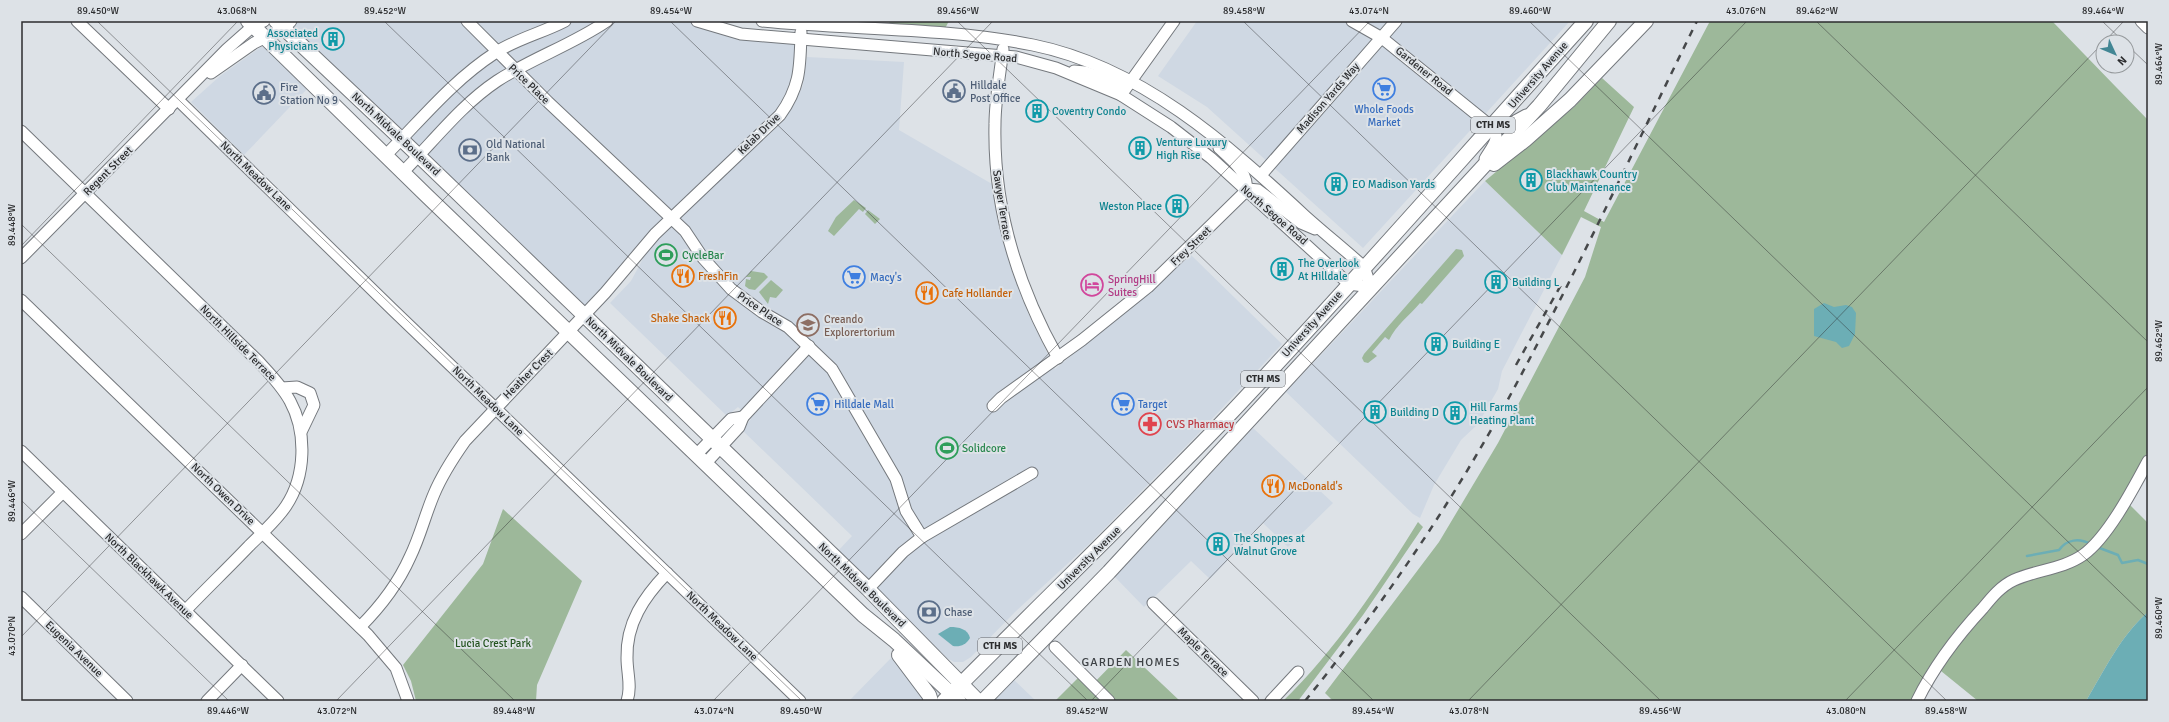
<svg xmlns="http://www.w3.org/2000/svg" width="2169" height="722" viewBox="0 0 2169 722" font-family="Signika,sans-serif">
<rect width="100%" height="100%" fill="#dde2e7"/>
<g fill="#cfd8e3">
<polygon points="291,21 697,21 801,39 793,95 683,207 584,315 284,28"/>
<polygon points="1197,21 1570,21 1363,248 1207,107 1158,76"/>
<polygon points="261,47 266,48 308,88 244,155 191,102 220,76"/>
<polygon points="807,57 904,62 899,130 992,184 998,222 1013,275 1028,313 1055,369 1142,299 1191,255 1282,344 1196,436 1089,544 1015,612 971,657 963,662 954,662 947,658 837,552 852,536 742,430 751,419 738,407 727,416 610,303 631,281 646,253 655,241 761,141 794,105 803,85"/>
<polygon points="1485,181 1562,255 1502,371 1498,389 1478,424 1461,440 1434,485 1420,518 1413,514 1286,392"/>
<polygon points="1253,428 1333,503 1288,547 1263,523 1210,579 1191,561 1144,607 1115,577"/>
<polygon points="894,655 927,701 849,701"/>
<polygon points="1013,679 1036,701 992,701"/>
</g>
<polygon fill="#e6d0dd" points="808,316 817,324 810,332 800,325"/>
<g fill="#9db89a">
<polygon points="890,21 949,21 942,34 887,29"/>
<path d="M1710,21h342l96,99v331l-24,48 24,24v89c-27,23 -44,59 -62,89h-108l-37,-30 -12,-4 -18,34h-578l-8,-8 114,-151 59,-99 87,-166 16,-50 -20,-10 -19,38 -77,-74 89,-74 28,-29 32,29 -50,104 20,11z"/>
<polygon points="854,200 866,208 863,212 859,209 834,236 828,231 836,217"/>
<polygon points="868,210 880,219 875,224 865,214"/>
<path d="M1456,249l6,1 2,6 -42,48 -2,-1c-11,13 -24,22 -31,37l-4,-3 -13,15 5,4 -9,7 -4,-1 -2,-4 2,-4z"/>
<polygon points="751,271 764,273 768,277 755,290 749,289 745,286 746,279 750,280 751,277 746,277"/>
<polygon points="771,280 783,290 776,298 770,297 768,304 759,292"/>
<polygon points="503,509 582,581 537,685 536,701 416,701 411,681 403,665 483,564"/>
<path d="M1418,522l5,5 -60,88 -65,86h-15c52,-50 97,-118 135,-179z"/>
<polygon points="1126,650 1180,701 1055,701 1079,677 1090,687"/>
</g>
<g fill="#6caeb5">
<polygon points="1824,303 1834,307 1846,305 1852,307 1856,313 1855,334 1849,346 1842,348 1836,342 1814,336 1814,309"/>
<path d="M2148,612v89h-62c18,-30 35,-66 62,-89z"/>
<path d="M950,627c9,0 18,2 20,11 -4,7 -10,9 -17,8l-15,-12z"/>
</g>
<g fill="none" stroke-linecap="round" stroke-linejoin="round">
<g stroke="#6caeb5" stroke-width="2.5">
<polyline points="2097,547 2118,555 2122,563 2138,560 2148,564"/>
<path d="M2027,556l32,-6c8,-11 20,-12 32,-6"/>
</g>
<g stroke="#74787d" stroke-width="13">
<g id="minor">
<polyline points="77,21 169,109"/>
<polyline points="467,21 548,102 685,231 703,258 731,289 762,312 788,327 832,369 896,479 906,511 922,537"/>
<path d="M697,21l44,13 275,23 40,11 65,27 50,32 40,31 138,126 22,3 -7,-20c-19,-17 -40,-34 -59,-51 -79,-73 -164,-149 -272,-171 -89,-18 -181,-15 -271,-24"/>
<path d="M1352,21l30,17 110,89c10,11 -1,21 -7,32"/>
<polyline points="2141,21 2148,28"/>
<path d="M1003,49c-3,25 -8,51 -8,75 -2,85 22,161 63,234"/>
<polyline points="1074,71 1085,72 1120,85 1130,80"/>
<polyline points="211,73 254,43 284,28 291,21"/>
<polyline points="1121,95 1174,21"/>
<polyline points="178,100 392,309 800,701"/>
<polyline points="1492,127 1504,127 1526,115"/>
<path d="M21,131l237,230c11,12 24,25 32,40 17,31 16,75 -4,105 -10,15 -24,27 -37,40 -21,22 -43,43 -64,65"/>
<path d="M1219,148c12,11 31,26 27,43"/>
<path d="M385,156c36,-36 67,-75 110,-103 21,-14 47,-20 70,-32"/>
<path d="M402,173c31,-31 59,-68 95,-92 35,-23 75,-36 110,-60"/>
<polyline points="1261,175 1396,21"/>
<polyline points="21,258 227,49 253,26 264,21"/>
<polyline points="21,300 368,635 396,668 408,701"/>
<polyline points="282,388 297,387 310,393 314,405 301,432"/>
<polyline points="993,406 1001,398 1082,340 1148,287 1248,189 1258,190 1301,223 1315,229"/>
<polyline points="21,451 278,701"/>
<polyline points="696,455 731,419 743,417"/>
<polyline points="705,464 739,427 743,417 809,346"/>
<polyline points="21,534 63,492"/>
<polyline points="868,589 903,552 922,537 1032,473"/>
<polyline points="21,597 127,701"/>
<polyline points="1153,603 1253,701"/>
<path d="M360,627c20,-20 38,-43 50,-70 10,-20 15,-42 24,-63 8,-19 19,-36 31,-53l140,-148 50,-59 125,-119c21,-29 20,-49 21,-83"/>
<polyline points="1055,647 1109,701"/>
<polyline points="207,701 242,665"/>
<path d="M627,701c5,-14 0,-28 0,-43 -1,-35 17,-61 40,-85"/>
<polyline points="1271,701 1298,672"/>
<path d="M1917,701c17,-35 40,-65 66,-93 9,-11 18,-22 31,-28 22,-10 49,-11 69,-25 25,-18 50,-66 65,-94"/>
</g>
</g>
<g stroke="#74787d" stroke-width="16">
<g id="major">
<polyline points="248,21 426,195 863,615 894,640 959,701"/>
<polyline points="276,21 419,156 868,589 978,701"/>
<polyline points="1494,164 1525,140 1570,100 1646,21"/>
<polyline points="899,655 929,695 931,701"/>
<path d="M944,701c95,-96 192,-189 285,-286 122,-129 238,-263 357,-394"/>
<polyline points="983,701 1109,572 1539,106 1609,21"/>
</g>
</g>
<use href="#minor" stroke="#fff" stroke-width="11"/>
<use href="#major" stroke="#fff" stroke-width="14"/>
<g stroke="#46484a" stroke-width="2.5" stroke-dasharray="7 7" stroke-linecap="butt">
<polyline points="1516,365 1561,285"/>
<path d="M1305,701c77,-95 149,-201 207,-309 65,-121 124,-247 185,-371"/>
</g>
</g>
<path fill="none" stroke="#2c2d2f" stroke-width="1" stroke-opacity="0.45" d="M97,21l705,680M384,21l704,680M670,21l704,680M957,21l704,680M1243,21l704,680M1529,21l619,598M1816,21l332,321M2102,21l22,21M2104,42l20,-21M2127,45l21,20M21,224l494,477M21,246l217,-225M21,500l208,201M21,637l595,-616M336,701l657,-680M713,701l657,-680M1091,701l656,-680M1468,701l635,-658M1845,701l303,-314"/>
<defs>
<g id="building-ring" transform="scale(1.15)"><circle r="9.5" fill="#dde2e7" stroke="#0f9aa8" stroke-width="1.5"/><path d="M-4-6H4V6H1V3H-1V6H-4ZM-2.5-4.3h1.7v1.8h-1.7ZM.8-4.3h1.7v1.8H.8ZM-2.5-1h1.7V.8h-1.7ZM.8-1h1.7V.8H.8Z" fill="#0f9aa8"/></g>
<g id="supermarket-ring" transform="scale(1.15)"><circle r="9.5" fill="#dde2e7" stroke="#3f7fe0" stroke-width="1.5"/><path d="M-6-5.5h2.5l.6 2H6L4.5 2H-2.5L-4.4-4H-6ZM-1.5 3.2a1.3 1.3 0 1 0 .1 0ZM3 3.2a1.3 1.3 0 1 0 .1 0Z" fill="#3f7fe0"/></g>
<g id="civic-ring" transform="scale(1.15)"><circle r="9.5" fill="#dde2e7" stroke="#5c6f8a" stroke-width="1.5"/><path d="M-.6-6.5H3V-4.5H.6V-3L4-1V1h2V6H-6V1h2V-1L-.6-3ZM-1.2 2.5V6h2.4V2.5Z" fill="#5c6f8a"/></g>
<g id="bank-ring" transform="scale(1.15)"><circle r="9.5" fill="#dde2e7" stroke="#5c6f8a" stroke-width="1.5"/><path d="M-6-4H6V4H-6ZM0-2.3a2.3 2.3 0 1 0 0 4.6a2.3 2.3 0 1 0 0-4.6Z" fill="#5c6f8a"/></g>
<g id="stadium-ring" transform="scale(1.15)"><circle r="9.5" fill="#dde2e7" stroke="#2e9e5b" stroke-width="1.5"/><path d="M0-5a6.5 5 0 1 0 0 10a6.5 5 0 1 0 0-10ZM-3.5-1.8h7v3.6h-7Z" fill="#2e9e5b"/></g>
<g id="restaurant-ring" transform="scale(1.15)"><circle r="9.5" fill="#dde2e7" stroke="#e8710a" stroke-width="1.5"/><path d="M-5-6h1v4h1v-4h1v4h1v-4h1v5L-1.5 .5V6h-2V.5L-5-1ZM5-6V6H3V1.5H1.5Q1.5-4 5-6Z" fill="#e8710a"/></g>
<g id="hotel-ring" transform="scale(1.15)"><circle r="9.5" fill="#dde2e7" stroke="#d1479c" stroke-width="1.5"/><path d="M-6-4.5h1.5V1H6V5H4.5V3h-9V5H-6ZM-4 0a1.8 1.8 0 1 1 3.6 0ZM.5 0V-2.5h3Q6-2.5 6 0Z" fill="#d1479c"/></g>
<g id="school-ring" transform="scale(1.15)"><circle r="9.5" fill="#dde2e7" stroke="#8d6e63" stroke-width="1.5"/><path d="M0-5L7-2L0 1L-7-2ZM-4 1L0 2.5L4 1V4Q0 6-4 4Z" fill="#8d6e63"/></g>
<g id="pharmacy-ring" transform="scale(1.15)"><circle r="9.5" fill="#dde2e7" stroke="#e0444e" stroke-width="1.5"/><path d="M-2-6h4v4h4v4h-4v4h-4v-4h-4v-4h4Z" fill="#e0444e"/></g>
</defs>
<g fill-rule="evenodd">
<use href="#building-ring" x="333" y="39"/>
<use href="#supermarket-ring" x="1384" y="89"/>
<use href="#civic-ring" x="954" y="91"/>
<use href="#civic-ring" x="264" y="93"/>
<use href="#building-ring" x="1037" y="111"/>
<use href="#building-ring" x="1140" y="148"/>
<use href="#bank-ring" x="470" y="150"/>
<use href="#building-ring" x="1531" y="180"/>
<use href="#building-ring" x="1336" y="184"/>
<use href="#building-ring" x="1177" y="206"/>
<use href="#stadium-ring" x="666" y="255"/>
<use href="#building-ring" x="1282" y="269"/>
<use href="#restaurant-ring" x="683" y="276"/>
<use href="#supermarket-ring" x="854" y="277"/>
<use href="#building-ring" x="1496" y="282"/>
<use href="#hotel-ring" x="1092" y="285"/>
<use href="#restaurant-ring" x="927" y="293"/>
<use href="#restaurant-ring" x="725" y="318"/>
<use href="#school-ring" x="808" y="325"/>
<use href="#building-ring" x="1436" y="344"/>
<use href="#supermarket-ring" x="818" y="404"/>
<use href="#supermarket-ring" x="1123" y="404"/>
<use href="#building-ring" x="1375" y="412"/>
<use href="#building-ring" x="1455" y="413"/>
<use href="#pharmacy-ring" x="1150" y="424"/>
<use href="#stadium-ring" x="947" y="448"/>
<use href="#restaurant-ring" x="1273" y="486"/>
<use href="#building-ring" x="1218" y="544"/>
<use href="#bank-ring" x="929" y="612"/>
</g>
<g text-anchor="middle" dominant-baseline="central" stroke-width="4" stroke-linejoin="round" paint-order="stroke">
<g fill="#dde2e7" stroke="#616366" stroke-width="1">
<rect x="1471" y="117" width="44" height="16" rx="3"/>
<rect x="1241" y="371" width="44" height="16" rx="3"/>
<rect x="978" y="638" width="44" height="16" rx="3"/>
</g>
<g font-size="10" font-weight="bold" fill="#2c2d2f">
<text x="1493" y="125">CTH MS</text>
<text x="1263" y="379">CTH MS</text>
<text x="1000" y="646">CTH MS</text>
</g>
<g font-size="11" fill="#0d838f" stroke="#dde2e7" text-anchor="start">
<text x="318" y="33" text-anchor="end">Associated<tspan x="318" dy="13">Physicians</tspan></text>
<text x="1052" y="111">Coventry Condo</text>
<text x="1156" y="142">Venture Luxury<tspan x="1156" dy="13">High Rise</tspan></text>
<text x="1546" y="174">Blackhawk Country<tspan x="1546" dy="13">Club Maintenance</tspan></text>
<text x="1352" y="184">EO Madison Yards</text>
<text x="1162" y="206" text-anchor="end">Weston Place</text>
<text x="1298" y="263">The Overlook<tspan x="1298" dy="13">At Hilldale</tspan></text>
<text x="1512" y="282">Building L</text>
<text x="1452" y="344">Building E</text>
<text x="1470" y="407">Hill Farms<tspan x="1470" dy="13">Heating Plant</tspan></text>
<text x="1390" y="412">Building D</text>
<text x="1234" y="538">The Shoppes at<tspan x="1234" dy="13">Walnut Grove</tspan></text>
</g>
<g font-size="11" fill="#2c2d2f" stroke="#dde2e7">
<text transform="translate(975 55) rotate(5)">North Segoe Road</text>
<text transform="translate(1424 71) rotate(39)">Gardener Road</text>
<text transform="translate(1538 75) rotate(-49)">University Avenue</text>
<text transform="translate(529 84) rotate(44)">Price Place</text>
<text transform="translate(1328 98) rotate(-49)">Madison Yards Way</text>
<text transform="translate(396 134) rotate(43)">North Midvale Boulevard</text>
<text transform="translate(759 134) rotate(-44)">Kelab Drive</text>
<text transform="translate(108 171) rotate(-45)">Regent Street</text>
<text transform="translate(256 176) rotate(44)">North Meadow Lane</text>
<text transform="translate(1002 205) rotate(81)">Sawyer Terrace</text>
<text transform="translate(1274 215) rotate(41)">North Segoe Road</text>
<text transform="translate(1191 246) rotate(-44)">Frey Street</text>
<text transform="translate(760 309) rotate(34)">Price Place</text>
<text transform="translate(1312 324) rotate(-48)">University Avenue</text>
<text transform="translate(238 343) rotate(45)">North Hillside Terrace</text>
<text transform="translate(629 359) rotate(44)">North Midvale Boulevard</text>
<text transform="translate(528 374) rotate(-45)">Heather Crest</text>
<text transform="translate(488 401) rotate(44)">North Meadow Lane</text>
<text transform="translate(223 494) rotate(44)">North Owen Drive</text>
<text transform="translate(1089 558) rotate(-45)">University Avenue</text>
<text transform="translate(149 576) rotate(44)">North Blackhawk Avenue</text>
<text transform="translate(862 585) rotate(44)">North Midvale Boulevard</text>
<text transform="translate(722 626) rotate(44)">North Meadow Lane</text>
<text transform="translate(74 649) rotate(44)">Eugenia Avenue</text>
<text transform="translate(1203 652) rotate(44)">Maple Terrace</text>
</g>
<g font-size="11" fill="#4e5e75" stroke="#dde2e7" text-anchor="start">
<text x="970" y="85">Hilldale<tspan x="970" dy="13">Post Office</tspan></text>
<text x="280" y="87">Fire<tspan x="280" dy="13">Station No 9</tspan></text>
<text x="486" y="144">Old National<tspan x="486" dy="13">Bank</tspan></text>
<text x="944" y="612">Chase</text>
</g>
<g font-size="11" fill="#366cbe" stroke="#dde2e7" text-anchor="start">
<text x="1384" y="109" text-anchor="middle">Whole Foods<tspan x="1384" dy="13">Market</tspan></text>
<text x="870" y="277">Macy's</text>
<text x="834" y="404">Hilldale Mall</text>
<text x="1138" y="404">Target</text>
</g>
<g font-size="11" fill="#27864d" stroke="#dde2e7" text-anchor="start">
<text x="682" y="255">CycleBar</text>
<text x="962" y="448">Solidcore</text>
</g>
<g font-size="11" fill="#c56008" stroke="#dde2e7" text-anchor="start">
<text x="698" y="276">FreshFin</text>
<text x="942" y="293">Cafe Hollander</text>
<text x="710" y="318" text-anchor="end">Shake Shack</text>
<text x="1288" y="486">McDonald's</text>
</g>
<g font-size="11" fill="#b23c85" stroke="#dde2e7" text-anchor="start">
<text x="1108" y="279">SpringHill<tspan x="1108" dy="13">Suites</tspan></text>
</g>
<g font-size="11" fill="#785e54" stroke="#dde2e7" text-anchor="start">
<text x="824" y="319">Creando<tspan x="824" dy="13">Explorertorium</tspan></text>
</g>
<g font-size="11" fill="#be3a42" stroke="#dde2e7" text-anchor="start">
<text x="1166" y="424">CVS Pharmacy</text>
</g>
<g font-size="11" fill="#245420" stroke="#dde2e7">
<text x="493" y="643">Lucia Crest Park</text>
</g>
<g font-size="12" letter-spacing="1" fill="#3d4145" stroke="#dde2e7">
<text x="1131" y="662">GARDEN HOMES</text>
</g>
</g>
<rect width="2169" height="722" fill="none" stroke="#dde2e7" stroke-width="44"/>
<g transform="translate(2115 54) rotate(134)"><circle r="19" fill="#dde2e7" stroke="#969a9d"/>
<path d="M0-3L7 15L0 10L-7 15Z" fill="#428694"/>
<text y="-6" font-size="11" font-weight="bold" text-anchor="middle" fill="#2c2d2f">N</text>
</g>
<rect x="22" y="22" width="2125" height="678" fill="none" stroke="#2c2d2f" stroke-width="1.5"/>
<g font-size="10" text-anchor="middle" fill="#2c2d2f">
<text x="98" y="14">89.450°W</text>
<text x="237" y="14">43.068°N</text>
<text x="385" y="14">89.452°W</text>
<text x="671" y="14">89.454°W</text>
<text x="958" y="14">89.456°W</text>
<text x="1244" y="14">89.458°W</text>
<text x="1369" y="14">43.074°N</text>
<text x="1530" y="14">89.460°W</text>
<text x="1746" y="14">43.076°N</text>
<text x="1817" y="14">89.462°W</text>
<text x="2103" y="14">89.464°W</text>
<text transform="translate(2158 64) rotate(-90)" y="4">89.464°W</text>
<text transform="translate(11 225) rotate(-90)" y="4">89.448°W</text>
<text transform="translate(2158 341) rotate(-90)" y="4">89.462°W</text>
<text transform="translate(11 501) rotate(-90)" y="4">89.446°W</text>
<text transform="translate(2158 618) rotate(-90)" y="4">89.460°W</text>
<text transform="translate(11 636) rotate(-90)" y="4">43.070°N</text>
<text x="228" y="714">89.446°W</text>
<text x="337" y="714">43.072°N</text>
<text x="514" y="714">89.448°W</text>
<text x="714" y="714">43.074°N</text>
<text x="801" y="714">89.450°W</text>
<text x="1087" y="714">89.452°W</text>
<text x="1373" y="714">89.454°W</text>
<text x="1469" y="714">43.078°N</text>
<text x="1660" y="714">89.456°W</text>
<text x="1846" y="714">43.080°N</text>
<text x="1946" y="714">89.458°W</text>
</g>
</svg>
